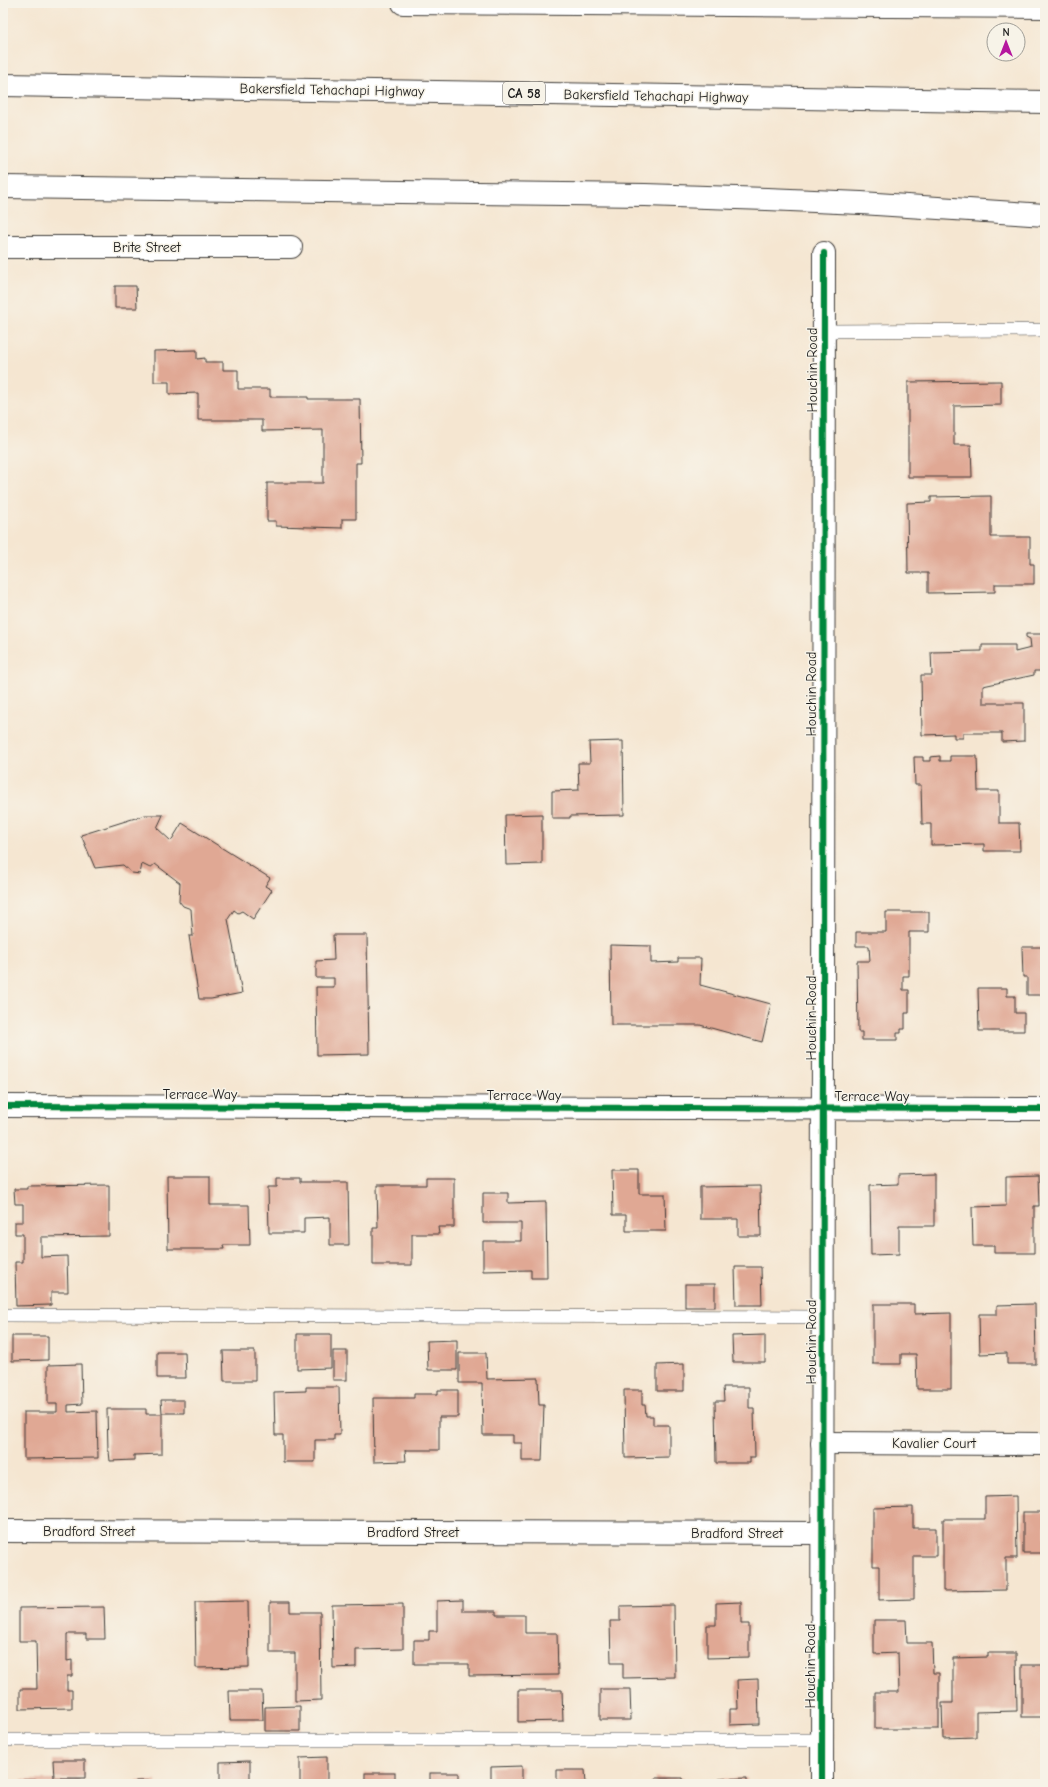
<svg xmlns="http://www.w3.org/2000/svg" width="1048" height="1787" viewBox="0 0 1048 1787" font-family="'Comic Neue',sans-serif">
<rect width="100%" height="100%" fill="#f7f3e8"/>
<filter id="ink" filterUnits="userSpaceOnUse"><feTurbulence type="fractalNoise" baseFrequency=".025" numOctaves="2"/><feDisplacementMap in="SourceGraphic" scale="8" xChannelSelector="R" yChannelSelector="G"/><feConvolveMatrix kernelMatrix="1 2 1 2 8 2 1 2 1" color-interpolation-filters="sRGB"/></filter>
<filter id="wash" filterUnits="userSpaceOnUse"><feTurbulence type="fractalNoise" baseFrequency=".012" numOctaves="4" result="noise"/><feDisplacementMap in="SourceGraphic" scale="16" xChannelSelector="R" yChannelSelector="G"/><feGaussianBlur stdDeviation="0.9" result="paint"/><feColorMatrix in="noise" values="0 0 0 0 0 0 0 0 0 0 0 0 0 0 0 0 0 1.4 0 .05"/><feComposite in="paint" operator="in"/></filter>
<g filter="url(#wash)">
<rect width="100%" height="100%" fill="#f5e6d1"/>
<g id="blocks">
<g fill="#e0a894">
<polygon points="115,286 136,286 137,308 115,308"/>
<polygon points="197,350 197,359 205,358 205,362 223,362 223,370 238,370 238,389 270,389 270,397 308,397 308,399 360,399 361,463 356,463 356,519 342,519 342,528 276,526 276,521 267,521 267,483 323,483 323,430 262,431 262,420 198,420 198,393 169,394 169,382 154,382 154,351"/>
<polygon points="1001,381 1001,405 954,406 954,445 971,445 972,477 908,477 908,382"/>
<polygon points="991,496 991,537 1030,537 1030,564 1034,564 1034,584 995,584 995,592 928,593 928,573 908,573 907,503 931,502 931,497"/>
<polygon points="1026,634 1045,634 1045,671 1034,671 1034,675 983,686 983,703 1024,703 1024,741 1002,742 1002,733 963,733 963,738 954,738 954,734 922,735 921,675 932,675 931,652 982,651 982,645 1015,645 1015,652 1031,648 1030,639 1026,637"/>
<polygon points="623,741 624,815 570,816 570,818 552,818 552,791 579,790 578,763 590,763 589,742"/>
<polygon points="940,756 940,761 950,761 950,756 977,756 978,791 999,791 999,823 1019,823 1020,851 984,851 984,844 931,845 931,824 922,824 921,785 915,785 914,757 923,757 923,761 930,761 930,757"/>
<polygon points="542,814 542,864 506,865 505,815"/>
<polygon points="145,815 163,815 157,828 171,841 182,823 270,878 265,886 272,890 253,919 242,911 238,913 234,910 228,919 242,993 211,999 199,999 189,936 193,936 191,909 183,906 179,901 180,883 155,864 150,868 142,864 140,874 132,873 123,865 95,868 81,835"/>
<polygon points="886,912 929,912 929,932 909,932 909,976 903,976 903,990 909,990 909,1013 905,1013 905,1029 901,1029 901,1033 897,1033 897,1040 862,1040 862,1032 858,1032 857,961 870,961 869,946 856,946 856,932 886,932"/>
<polygon points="333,935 367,935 369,1054 317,1055 316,987 334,987 334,978 316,978 316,961 334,960"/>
<polygon points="610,945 651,946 651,963 678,962 678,958 701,958 700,985 771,1004 762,1042 700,1025 611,1025"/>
<polygon points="1022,947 1044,947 1045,977 1042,977 1042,995 1027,995 1027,977 1023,977"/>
<polygon points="978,988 1007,988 1007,996 1015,996 1015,1013 1024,1013 1024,1031 979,1031"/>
<polygon points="612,1170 639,1170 639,1194 665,1194 666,1231 626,1231 626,1215 613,1215"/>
<polygon points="934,1174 934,1226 899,1226 899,1254 871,1255 870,1185 898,1184 898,1175"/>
<polygon points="167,1176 210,1176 210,1205 249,1205 250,1245 223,1245 224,1249 168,1249"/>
<polygon points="1038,1176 1039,1206 1034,1206 1034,1253 994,1253 994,1246 973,1246 972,1207 1006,1206 1006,1177"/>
<polygon points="277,1178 300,1178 300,1182 348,1182 349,1245 330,1245 330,1217 304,1218 304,1233 269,1233 268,1187 277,1187"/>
<polygon points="426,1178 454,1178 454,1227 438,1227 439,1234 412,1234 412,1265 373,1265 373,1228 378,1228 377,1185 426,1185"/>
<polygon points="109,1185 109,1236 41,1237 41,1257 67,1256 68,1292 51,1292 51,1305 16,1306 15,1262 23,1262 23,1234 15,1234 15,1222 23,1222 23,1204 15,1204 14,1189 27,1189 27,1186"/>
<polygon points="760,1186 761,1236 738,1236 738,1219 700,1219 700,1187"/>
<polygon points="483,1193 508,1193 508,1203 546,1202 547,1278 531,1278 531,1270 483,1271 483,1241 521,1241 521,1223 483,1223"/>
<polygon points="735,1267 761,1267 762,1305 736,1305"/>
<rect x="685" y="1284" width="30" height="23"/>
<polygon points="873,1304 914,1304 914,1314 951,1313 951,1389 917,1389 916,1354 901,1354 901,1364 873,1364"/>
<polygon points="1035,1304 1036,1364 1007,1364 1007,1353 980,1354 979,1314 997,1314 997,1305"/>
<polygon points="297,1334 331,1334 331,1368 297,1369"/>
<polygon points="765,1335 765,1362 733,1362 732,1336"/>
<polygon points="12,1336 48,1336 48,1360 12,1361"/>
<polygon points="457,1340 457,1370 428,1370 427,1341"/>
<polygon points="223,1351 255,1351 255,1381 224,1381"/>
<rect x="333" y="1351" width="14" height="29"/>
<polygon points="157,1352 185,1352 186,1378 157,1378"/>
<polygon points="459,1353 486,1353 487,1379 538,1378 539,1405 544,1405 542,1461 522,1461 522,1443 513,1443 513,1435 483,1435 482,1383 459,1383"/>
<polygon points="81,1364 82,1404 68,1405 68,1412 97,1411 98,1458 24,1459 24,1412 57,1412 57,1404 48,1404 48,1365"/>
<polygon points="684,1364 684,1391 657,1391 657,1365"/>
<polygon points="306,1387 339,1387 340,1435 334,1435 334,1440 315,1440 315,1462 283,1462 283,1435 275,1435 274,1392 306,1391"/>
<polygon points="723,1387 749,1387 749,1408 754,1408 755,1457 750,1457 750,1463 716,1463 715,1401 724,1401"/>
<polygon points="438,1390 458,1390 458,1417 439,1417 439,1450 405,1450 406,1461 374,1462 373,1398 414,1398 414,1394 438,1394"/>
<polygon points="624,1390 642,1390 642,1405 645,1405 646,1416 653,1416 653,1425 669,1425 669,1457 625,1458"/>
<polygon points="161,1400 184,1400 184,1413 162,1413"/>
<polygon points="107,1409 146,1409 146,1414 162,1414 162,1454 134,1455 134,1460 110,1461 109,1451 108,1451"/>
<polygon points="1016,1496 1017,1558 1006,1558 1006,1590 943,1591 943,1519 985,1519 985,1497"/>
<polygon points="913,1507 913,1528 936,1528 936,1556 914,1556 914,1599 879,1600 879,1566 873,1566 873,1508"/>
<rect x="1023" y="1512" width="22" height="41"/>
<polygon points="463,1600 463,1611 496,1611 496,1615 525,1615 525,1633 557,1633 558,1675 469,1676 469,1664 414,1664 414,1640 429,1640 429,1631 437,1631 437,1601"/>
<polygon points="248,1601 249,1667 196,1668 195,1602"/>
<polygon points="270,1602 290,1602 290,1612 320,1612 321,1700 295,1701 295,1653 270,1653"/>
<polygon points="741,1602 741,1624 749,1624 749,1657 707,1658 707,1625 716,1625 716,1603"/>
<polygon points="403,1604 403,1649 356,1650 356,1667 333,1668 332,1605"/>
<polygon points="674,1605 675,1677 623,1678 623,1663 611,1663 610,1621 620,1621 620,1606"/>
<polygon points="104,1607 105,1639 86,1639 86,1634 67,1634 67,1661 72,1660 72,1676 67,1676 67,1690 72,1690 72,1708 20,1709 20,1689 37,1689 36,1641 19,1641 19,1608"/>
<polygon points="874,1620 906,1620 907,1643 932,1643 933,1673 939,1673 939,1729 875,1729 875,1692 899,1692 898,1653 874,1654"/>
<polygon points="988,1653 1016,1653 1017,1711 976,1712 976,1737 943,1738 942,1703 953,1703 953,1658 988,1657"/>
<rect x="1022" y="1665" width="23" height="52"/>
<polygon points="758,1679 759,1724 730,1725 730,1709 738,1709 737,1680"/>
<polygon points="600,1689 630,1689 631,1720 600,1720"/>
<polygon points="518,1690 562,1690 563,1721 518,1722"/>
<polygon points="229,1691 262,1691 263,1720 230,1720"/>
<polygon points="300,1706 300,1731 265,1731 265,1707"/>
<polygon points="327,1757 327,1784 300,1784 300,1758"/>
<polygon points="53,1760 85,1760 85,1778 54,1778"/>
<polygon points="250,1761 250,1784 220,1784 220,1762"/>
<polygon points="522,1766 522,1784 491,1784 491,1767"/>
<polygon points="557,1770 585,1770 586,1784 557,1784"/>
<rect x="365" y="1773" width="30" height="11"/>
<rect x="430" y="1773" width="29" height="11"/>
<polygon points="655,1778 683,1778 684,1784 655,1784"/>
<polygon points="747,1778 747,1784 719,1784 719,1779"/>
<rect x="22" y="1780" width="58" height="4"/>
<rect x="136" y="1781" width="20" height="3"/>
</g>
</g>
</g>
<g filter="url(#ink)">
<use href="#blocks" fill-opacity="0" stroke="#3d3a37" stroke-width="1"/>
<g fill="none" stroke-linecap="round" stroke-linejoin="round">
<g stroke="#3d3a37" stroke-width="14">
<g id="lane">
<polyline points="824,331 1045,330"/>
<polyline points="3,1315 823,1317"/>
<polyline points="3,1740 822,1740"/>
</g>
</g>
<g stroke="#3d3a37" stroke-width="24">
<g id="street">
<polyline points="3,247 291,247"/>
<polyline points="822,1443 1045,1444"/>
<polyline points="3,1531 822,1533"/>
<polyline points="822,1784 824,253"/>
</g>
</g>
<g stroke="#3d3a37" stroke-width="24">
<polyline id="secondary" points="3,1106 1045,1109"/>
</g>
<g stroke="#3d3a37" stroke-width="24">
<g id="highway">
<polyline points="403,3 1045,7"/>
<polyline points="3,85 1045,102"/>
<polyline points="3,187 645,195 767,199 861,203 1045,215"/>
</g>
</g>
<use href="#lane" stroke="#fff" stroke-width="13"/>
<use href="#street" stroke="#fff" stroke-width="22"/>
<use href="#secondary" stroke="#fff" stroke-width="22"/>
<use href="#highway" stroke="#fff" stroke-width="22"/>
<g stroke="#f7f3e8" stroke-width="8">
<g id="cycleway">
<polyline points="3,1106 1045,1109"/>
<polyline points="822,1784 824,253"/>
</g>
</g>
<use href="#cycleway" stroke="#00873e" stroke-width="6"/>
</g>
</g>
<g text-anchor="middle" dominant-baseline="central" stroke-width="3" stroke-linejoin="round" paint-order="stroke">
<rect fill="#f7f3e8" stroke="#5e5c59" stroke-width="1" x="503" y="82" width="42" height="22" rx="3"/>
<g font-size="13" font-weight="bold" fill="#1c1c1c">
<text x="524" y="93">CA 58</text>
</g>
<g font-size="14" fill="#1c1c1c" stroke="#f7f3e8">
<text transform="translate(332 90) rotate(1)">Bakersfield Tehachapi Highway</text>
<text transform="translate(656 96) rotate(1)">Bakersfield Tehachapi Highway</text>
<text x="147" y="247">Brite Street</text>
<text transform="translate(812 370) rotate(-90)">Houchin Road</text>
<text transform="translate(811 694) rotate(-90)">Houchin Road</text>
<text transform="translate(811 1018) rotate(-90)">Houchin Road</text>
<text x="200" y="1094">Terrace Way</text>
<text x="524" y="1095">Terrace Way</text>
<text x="872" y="1096">Terrace Way</text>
<text transform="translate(811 1342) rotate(-90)">Houchin Road</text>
<text x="934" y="1443">Kavalier Court</text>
<text x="89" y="1531">Bradford Street</text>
<text x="413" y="1532">Bradford Street</text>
<text x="737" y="1533">Bradford Street</text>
<text transform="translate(810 1666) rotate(-90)">Houchin Road</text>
</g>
</g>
<rect width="1048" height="1787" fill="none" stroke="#f7f3e8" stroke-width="16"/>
<g transform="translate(1006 42)"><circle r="19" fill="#f7f3e8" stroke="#9f9d96"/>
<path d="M0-3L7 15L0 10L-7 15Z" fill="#b5179e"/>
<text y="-6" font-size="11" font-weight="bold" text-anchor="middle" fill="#1c1c1c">N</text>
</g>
</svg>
